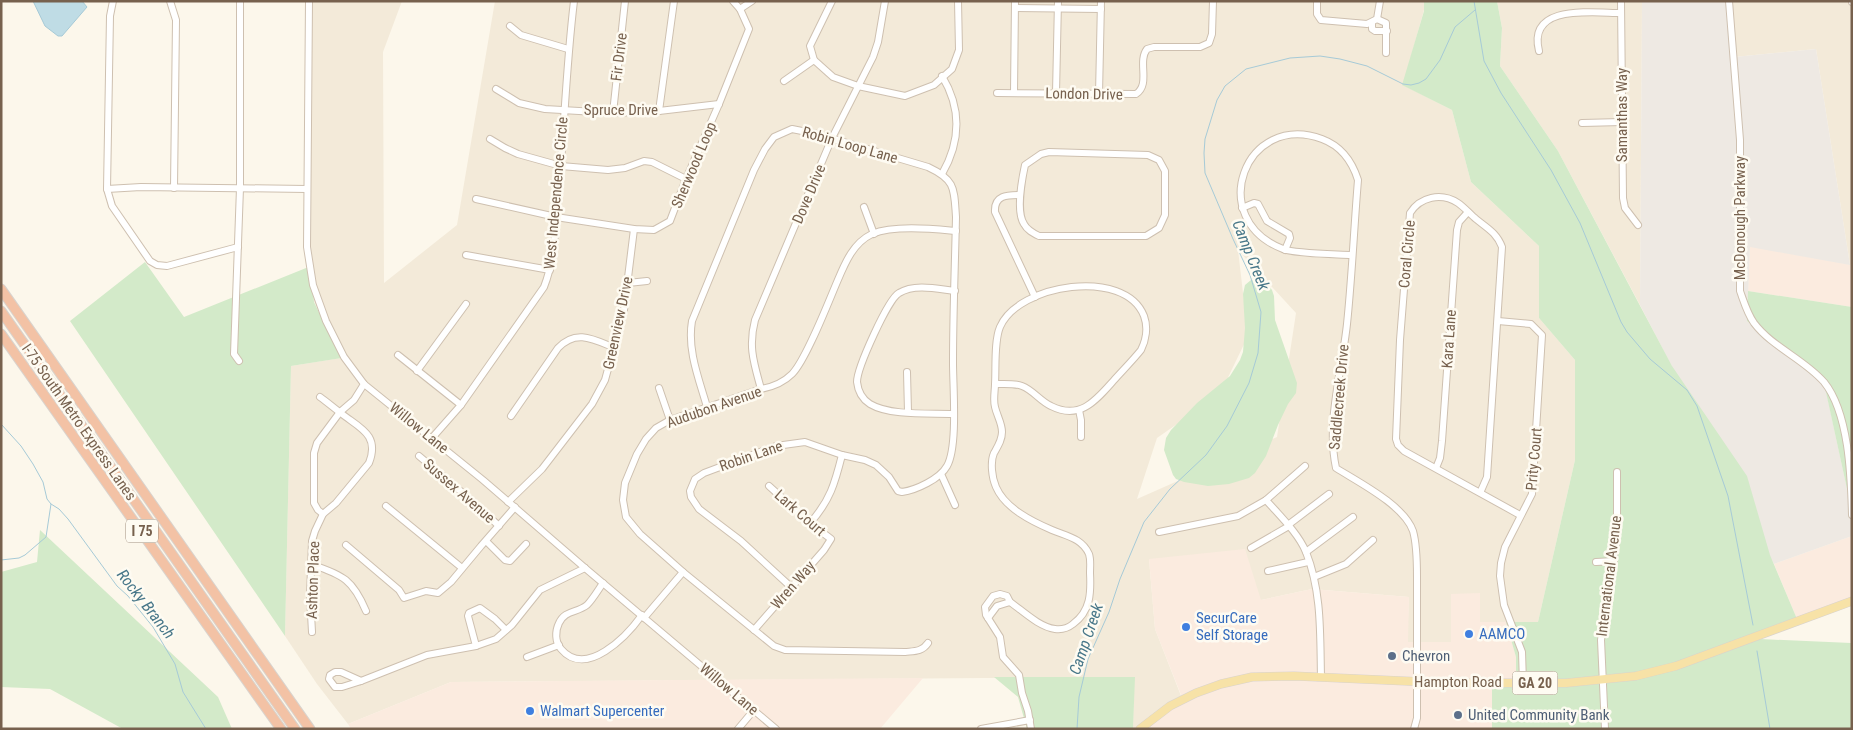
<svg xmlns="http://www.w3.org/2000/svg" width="1853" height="730" viewBox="0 0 1853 730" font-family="'Roboto Condensed',sans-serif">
<rect width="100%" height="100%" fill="#fcf7eb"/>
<g fill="#f3ead9" fill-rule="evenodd">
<path d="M312,1h90l-19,51 1,231 73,-58 38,-224h929v9l-21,75 49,25 19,72 68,64v72l36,42v100l-37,162h-58l-29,-28v48h-44l2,-45 -97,-8 -51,11 -112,-41 6,70 28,72 -37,28h-13l1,-52 -683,5 -103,42 -31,-40 -32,-48 6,-270 56,-9 -20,-28 -13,-28 -5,-53zM1238,250l58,63 -19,124 -140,62 20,-61 63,-44 28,-58z"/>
<polygon points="1497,1 1642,1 1640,305 1558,151 1500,66 1502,28"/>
<polygon points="1730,1 1852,1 1852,265 1850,265 1816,49 1734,57"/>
</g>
<g fill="#fbebdf">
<polygon points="1750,246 1852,265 1852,307 1748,291"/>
<polygon points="1852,536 1852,602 1797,619 1774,564"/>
<polygon points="1245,549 1261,600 1312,589 1409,597 1408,642 1451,642 1451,594 1480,593 1480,622 1506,622 1516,657 1516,686 1492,687 1492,729 1146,729 1183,700 1155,629 1149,559"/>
<polygon points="923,678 880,729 351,729 348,724 451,682"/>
</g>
<polygon fill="#eee9e3" points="1642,1 1730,1 1734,57 1816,49 1850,265 1750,247 1747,321 1824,382 1852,512 1852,536 1774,564 1640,305"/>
<g fill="#d3eac9">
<polygon points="1424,1 1497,1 1502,28 1500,66 1558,151 1672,366 1747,476 1770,555 1797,619 1760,639 1851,643 1852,729 1492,729 1492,687 1516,686 1516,657 1506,622 1538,622 1575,460 1575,360 1539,318 1539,246 1471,182 1452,110 1402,85 1424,11"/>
<polygon points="145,262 184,317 311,266 314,302 327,329 348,357 291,366 285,636 70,321"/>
<polygon points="1251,280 1260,281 1267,284 1272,290 1274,296 1275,320 1297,383 1296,393 1288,404 1278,425 1266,456 1255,473 1249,478 1229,484 1208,486 1184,482 1176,479 1173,475 1164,450 1166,438 1171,430 1197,403 1230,376 1240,360 1243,352 1245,328 1243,294 1245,285"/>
<polygon points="1748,291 1852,307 1852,512 1824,383 1747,321"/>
<polygon points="40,530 218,697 232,729 123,729 50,689 1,687 1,572 37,562"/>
<polygon points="994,677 1135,677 1133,729 1027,729 1018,697"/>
</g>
<polygon fill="#bfdce5" stroke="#a6cad7" points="33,1 82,1 87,7 62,36 58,36 45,26"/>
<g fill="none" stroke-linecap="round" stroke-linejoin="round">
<g stroke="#a6cad7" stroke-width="1">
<polyline points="1474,1 1484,61 1501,93 1551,170 1580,223 1621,322 1627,332 1650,359 1687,390 1697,406 1728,496 1753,625"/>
<polyline points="1,424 21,446 33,464 43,482 47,499 51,504 46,537 25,555 19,558 1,560"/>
<polyline points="51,504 59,509 68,519 117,586 128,596 153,627 175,664 183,692 206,729"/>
<polyline points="1757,651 1770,729"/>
<polyline points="1077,729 1079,697 1088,659 1109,612 1120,579 1144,522 1170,489 1206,455 1227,426 1249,383 1258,353 1261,312 1250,275 1233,239 1205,173 1204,153 1205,139 1217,100 1225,86 1246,69 1290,58 1320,56 1340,59 1367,66 1403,84 1411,85 1419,83 1426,79 1440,60 1455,27 1475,10"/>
</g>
<g stroke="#cec0b0" stroke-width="8">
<g id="minor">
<polyline points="113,1 110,16 107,189 112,206 150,261 157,265 167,266 238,247"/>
<polyline points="170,1 176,20 174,188"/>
<polyline points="309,1 307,247 313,285 326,321 344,357 364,384 483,480 585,568 776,729"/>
<polyline points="832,1 810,46 814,60 833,77 858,86 905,96 934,85 952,69 959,50 958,1"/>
<polyline points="1317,1 1317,14 1321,20 1367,24 1377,19 1380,1"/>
<polyline points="1621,1 1623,198 1625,208 1638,225"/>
<path d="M1729,1l11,139v151c4,11 7,22 14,32 18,24 50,36 70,59 25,31 27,94 28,133"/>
<polyline points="1852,1 1852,2"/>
<polyline points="1015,8 1101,9"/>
<polyline points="740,9 752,1"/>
<polyline points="1377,19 1386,23 1386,53"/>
<polyline points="1372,23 1372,29 1375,31 1387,31"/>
<polyline points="510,26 521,35 568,49"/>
<path d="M1539,51c-12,-48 55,-38 82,-38"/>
<polyline points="784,81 814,60"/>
<polyline points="496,89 519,103 545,109 613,113 659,111 719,104"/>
<path d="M997,93l139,1c15,-10 1,-32 11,-45l7,-2h46l9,-4 3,-9 1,-33"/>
<polyline points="1014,93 1015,1"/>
<polyline points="1056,93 1058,1"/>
<polyline points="1099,94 1101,1"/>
<polyline points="659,111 674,1"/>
<polyline points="613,113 625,1"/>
<polyline points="1582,123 1622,122"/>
<polyline points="490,139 505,148 518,154 561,166 608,170 625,168 644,161 652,162 686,179"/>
<path d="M1049,152l99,3 11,5 6,11v44l-6,13 -13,8h-107c-6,-3 -12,-6 -15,-12 -8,-12 -2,-45 1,-59l16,-11z"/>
<path d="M942,174c19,-33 20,-65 0,-98"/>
<polyline points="107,189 141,187 307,189"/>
<path d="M1020,195c-13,0 -26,0 -25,17l40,85"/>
<polyline points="476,199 556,217 634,229 654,230 670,221 686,179 719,104 749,29 740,9 733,1"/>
<polyline points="864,207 874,234"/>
<polyline points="1242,208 1254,203 1258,204 1267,221 1289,234 1290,238 1285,250"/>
<polyline points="466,255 550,270"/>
<path d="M1352,255c-16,-1 -56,-1 -69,-6 -78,-30 -38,-138 39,-110 19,7 30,22 36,41 -4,48 -6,96 -11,144 -5,47 -21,98 -11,144 22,14 68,37 77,63 4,14 4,31 4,46v141l-3,11"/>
<polyline points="628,283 647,281"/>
<polyline points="1498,321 1531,324 1542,335 1532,494 1505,547 1501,563 1500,576 1504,605 1522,652 1523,683"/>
<polyline points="398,355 461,405"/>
<polyline points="239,361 234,354 240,188 240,1"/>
<polyline points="417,371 466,304"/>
<polyline points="907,372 908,412"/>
<path d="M995,384c1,-16 -1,-43 5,-57 18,-43 125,-60 144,-11 4,11 2,24 -3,34 -8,10 -17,19 -26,29 -18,20 -34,42 -64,27 -11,-5 -18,-16 -29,-20 -8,-3 -18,-2 -27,-2 0,7 -2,16 0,23 2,9 7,16 7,25 0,8 -4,14 -8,21 -4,9 -2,25 2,34 9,21 35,34 56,43 14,6 30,8 37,24 2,6 1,12 1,19 1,19 1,38 -17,51 -5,4 -11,6 -18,5 -16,-2 -32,-18 -45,-27l-3,-6 -7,-2 -7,2 -8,11 1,8 14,22 3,20 16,18 3,18 6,18 3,18"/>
<polyline points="659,388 670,420"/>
<path d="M761,389c-7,-26 -13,-42 -6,-69l77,-182 41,-81 5,-15 7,-41"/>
<path d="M707,407c-8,-28 -20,-57 -15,-86l62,-151 11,-21 9,-12 18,-8 25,5 111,33c28,13 26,22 28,50 -1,49 -3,97 -3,146 0,24 5,84 -6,103 -7,13 -31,24 -45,26l-4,-1 -9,-14 -13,-12 -11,-5 -23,-5 -37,-13 -29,4 -72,27 -9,6 -5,12 1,6 8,12 42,32 50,46"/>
<polyline points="1079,410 1081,420 1081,437"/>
<path d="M953,414c-24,-1 -63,2 -83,-10 -8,-5 -12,-13 -13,-22 0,-14 31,-83 42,-89 16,-10 39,-4 56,-2"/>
<path d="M511,416l47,-68c18,-19 35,-9 57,0"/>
<path d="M432,438l29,-33 83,-118c11,-28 11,-58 14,-87 6,-66 8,-133 16,-199"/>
<polyline points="419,456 470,499 499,526"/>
<polyline points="1436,468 1440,458 1442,441 1457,230 1459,222 1468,212"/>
<polyline points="941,474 955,505"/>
<path d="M1480,493l7,-16 15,-230c-5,-14 -15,-19 -26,-28 -6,-5 -12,-12 -18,-16 -17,-11 -38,-6 -48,10l-10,127 -4,99 2,6 6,6 116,64"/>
<path d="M1266,500c14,16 32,33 40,52 16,40 14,83 15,125"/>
<polyline points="508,502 542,469 592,404 605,380 624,310 634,229"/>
<polyline points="386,506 462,568"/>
<polyline points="323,514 318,510 314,503 314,453 317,443 340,412 354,400 364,384"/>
<path d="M810,523c20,-22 25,-40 32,-68"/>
<polyline points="1288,525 1329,494"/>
<polyline points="1159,532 1238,516 1266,500 1305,466"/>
<polyline points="486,541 505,560 510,561 526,544"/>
<polyline points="346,545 399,590 404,598 426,591 438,593 451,582 481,546 515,507"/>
<polyline points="1251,548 1289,526"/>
<polyline points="1306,552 1353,517"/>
<polyline points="1596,562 1614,561"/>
<path d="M313,565c30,10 40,15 53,46"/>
<polyline points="1268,571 1308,562"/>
<polyline points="1314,577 1346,564 1373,540"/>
<path d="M603,583c-5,7 -10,16 -16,22 -10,8 -22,5 -28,18 -4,8 -4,19 2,26 25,30 66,-13 81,-34"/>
<polyline points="644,618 683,572"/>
<polyline points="988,618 997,606 1010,602"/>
<polyline points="754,630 824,550 831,539 810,523 769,486"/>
<path d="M312,632l-2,-36 2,-55 3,-10 8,-17 13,-11 33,-40c11,-28 -9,-35 -27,-49 -8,-6 -15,-12 -22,-17"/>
<path d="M928,643c-6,9 -14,8 -23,9l-120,-2 -11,-4 -91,-74 -43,-38 -14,-17 -3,-17 2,-17 12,-29 9,-15 10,-11 14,-8 91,-31c11,-2 23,-7 31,-15 14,-14 36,-71 45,-92 8,-19 16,-39 35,-48 22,-9 61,-5 84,-3"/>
<polyline points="476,646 468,616 469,613 480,608 495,619 506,630"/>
<polyline points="527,657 559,645"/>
<polygon points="335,672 341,672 361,681 342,687 335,687 329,679 330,675"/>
<polyline points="361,681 427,655 476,646 496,639 512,625 540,590 585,568"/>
<polyline points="738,729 754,710"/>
<polyline points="981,729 1030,720"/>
<polyline points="1605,729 1601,640 1617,536 1617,472"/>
</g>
</g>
<g stroke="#d9d3cd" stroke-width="9">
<polyline id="major" points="1140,729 1170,706 1196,693 1221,684 1252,677 1294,676 1449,683 1566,683 1636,676 1676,666 1852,601"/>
</g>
<g stroke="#d9d3cd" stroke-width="11">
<g id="highway">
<polyline points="1,289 310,729"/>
<polyline points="1,311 295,729"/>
<polyline points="1,334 281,729"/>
</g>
</g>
<use href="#minor" stroke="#fff" stroke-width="6"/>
<use href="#major" stroke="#f7e2a7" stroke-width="8"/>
<use href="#highway" stroke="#f3c2a5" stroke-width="9"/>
</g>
<g fill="#3f7fe0" stroke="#fefbf2" stroke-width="2">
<circle cx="1186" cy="627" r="5"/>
<circle cx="1469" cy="634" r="5"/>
<circle cx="530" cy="711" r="5"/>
</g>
<g fill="#5c6f8a" stroke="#fefbf2" stroke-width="2">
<circle cx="1392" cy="656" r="5"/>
<circle cx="1458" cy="715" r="5"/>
</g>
<g text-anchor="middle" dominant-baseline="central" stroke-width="5" stroke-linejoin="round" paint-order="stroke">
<g fill="#fefbf2" stroke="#a08f7f" stroke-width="1">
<rect x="126" y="519.5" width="32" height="23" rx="4"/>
<rect x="1512.5" y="671.5" width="45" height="23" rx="4"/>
</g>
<g font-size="14" font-weight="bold" fill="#77614e">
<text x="142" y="531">I 75</text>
<text x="1535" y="683">GA 20</text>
</g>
<g font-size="15" fill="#77614e" stroke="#fefbf2">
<text transform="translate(619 57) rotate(-83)">Fir Drive</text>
<text transform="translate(1084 94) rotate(1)">London Drive</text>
<text x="621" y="110">Spruce Drive</text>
<text transform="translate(1622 115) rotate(-90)">Samanthas Way</text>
<text transform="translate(850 145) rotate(16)">Robin Loop Lane</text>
<text transform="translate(694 165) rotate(-67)">Sherwood Loop</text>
<text transform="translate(556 193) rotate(-85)">West Independence Circle</text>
<text transform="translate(809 194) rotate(-67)">Dove Drive</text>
<text transform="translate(1740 218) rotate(-90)">McDonough Parkway</text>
<text transform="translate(1407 254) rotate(-85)">Coral Circle</text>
<text transform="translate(618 323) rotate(-78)">Greenview Drive</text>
<text transform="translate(1449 339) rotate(-86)">Kara Lane</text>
<text transform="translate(1339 397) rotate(-85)">Saddlecreek Drive</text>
<text transform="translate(714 407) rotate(-19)">Audubon Avenue</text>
<text transform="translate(79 422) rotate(55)">I-75 South Metro Express Lanes</text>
<text transform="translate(419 428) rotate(39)">Willow Lane</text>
<text transform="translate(751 456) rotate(-19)">Robin Lane</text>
<text transform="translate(1534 459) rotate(-85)">Prity Court</text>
<text transform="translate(459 491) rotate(41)">Sussex Avenue</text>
<text transform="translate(800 513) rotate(41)">Lark Court</text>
<text transform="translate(1609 576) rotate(-83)">International Avenue</text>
<text transform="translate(313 580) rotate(-88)">Ashton Place</text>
<text transform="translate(793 585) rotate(-49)">Wren Way</text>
<text x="1458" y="682">Hampton Road</text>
<text transform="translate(729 689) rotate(40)">Willow Lane</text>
</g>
<g font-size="15" fill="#366cbe" stroke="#fefbf2" text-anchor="start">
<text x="1196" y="618">SecurCare<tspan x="1196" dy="17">Self Storage</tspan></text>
<text x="1479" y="634">AAMCO</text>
<text x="540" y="711">Walmart Supercenter</text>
</g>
<g font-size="15" fill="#4e5e75" stroke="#fefbf2" text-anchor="start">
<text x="1402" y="656">Chevron</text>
<text x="1468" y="715">United Community Bank</text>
</g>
<g font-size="16" font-style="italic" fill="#487789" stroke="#fefbf2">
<text transform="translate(1251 255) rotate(68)">Camp Creek</text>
<text transform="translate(146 604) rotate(52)">Rocky Branch</text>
<text transform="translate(1086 639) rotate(-71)">Camp Creek</text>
</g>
</g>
<rect width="1853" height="730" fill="none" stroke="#77614e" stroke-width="5"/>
</svg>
